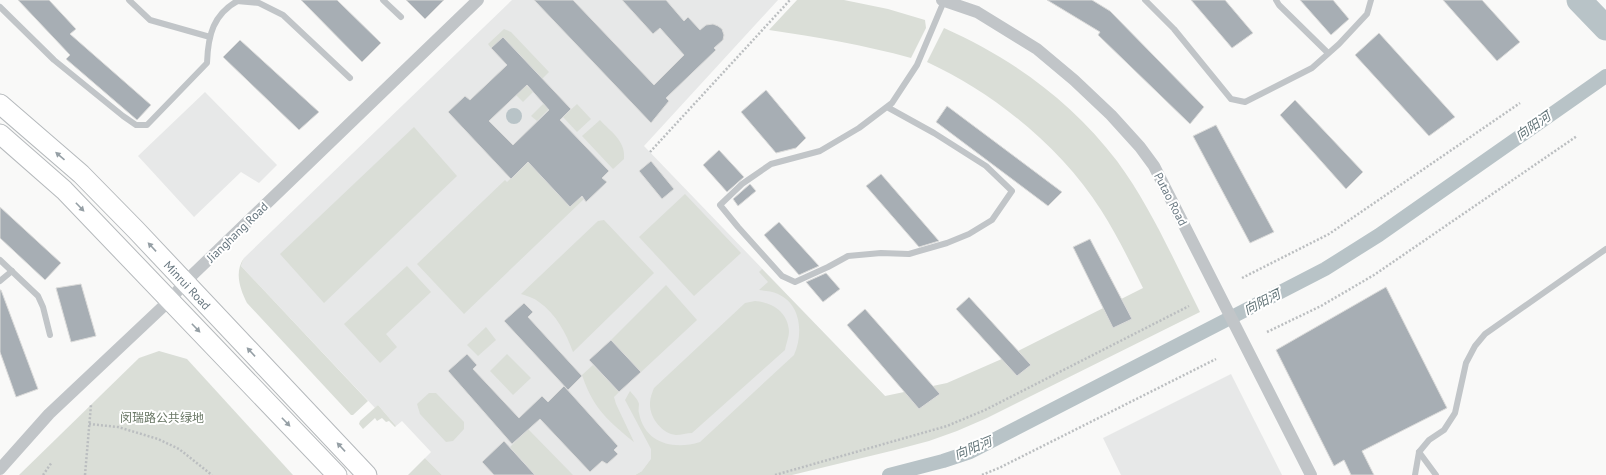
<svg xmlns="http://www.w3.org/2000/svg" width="1606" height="475" viewBox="0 0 1606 475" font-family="'PT Sans','Noto Sans SC',sans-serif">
<rect width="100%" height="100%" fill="#f9f9f8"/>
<g fill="#e7e8e8">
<polygon points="512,0 778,0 644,146 885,396 642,471 635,475 442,475 425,458 431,452 402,421 396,426 378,405 375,408 241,266 244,258"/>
<polygon points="205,92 277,165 259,183 241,172 194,217 138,156"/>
<polygon points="1231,374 1282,475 1121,475 1103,438"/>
</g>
<g fill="#daded7">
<path d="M797,0h47l44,9 37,11 1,8 -15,30c-47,-13 -94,-21 -142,-28z"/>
<path d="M944,28c68,30 128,74 173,133 34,46 57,100 83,151l-213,106 -30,13 -28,10 -34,9 -103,25h-157l7,-4 9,-12v-10l-26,-49 5,-9c3,4 8,8 9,13 0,3 -1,6 0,9 6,31 35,37 61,29l94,-87c9,-20 8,-50 -16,-61 -6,-3 -13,-3 -19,-4l9,-8 -9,-10 3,-3 123,127 62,-13 57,-25 139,-70c-13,-26 -26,-53 -42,-78 -40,-63 -107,-117 -174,-148z"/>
<polygon points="504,29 511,32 549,72 542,79 503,37 491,48 488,44"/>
<polygon points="526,85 533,92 523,102 516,95"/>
<polygon points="543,104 549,109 537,121 531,116"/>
<polygon points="577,104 591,119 577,132 563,117"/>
<path d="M600,120c11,12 26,21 24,39l-11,10 -31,-33z"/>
<polygon points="414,127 457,176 324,303 280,254"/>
<polygon points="528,162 584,199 464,314 417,264 505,180 507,182"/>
<polygon points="685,194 741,253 694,296 639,237"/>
<path d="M604,220l50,53 -81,79c-7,-19 -17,-38 -34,-50 -5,-4 -12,-6 -18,-8l77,-73z"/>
<path d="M244,258l-3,8 127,135 -15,14h-2l-104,-112c-7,-14 -13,-31 -3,-45z"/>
<polygon points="407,266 431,292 386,334 397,347 380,363 344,324"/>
<polygon points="666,285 697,320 641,372 611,340"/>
<path d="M755,301c17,1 33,11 34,30 0,6 -3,13 -4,19l-93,83c-5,0 -11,2 -16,2 -14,-1 -27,-18 -26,-32 0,-5 2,-10 4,-15l91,-85z"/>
<polygon points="486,327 496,340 478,356 467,345"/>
<polygon points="159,351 187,359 293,475 19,475 139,358"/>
<polygon points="507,354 531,378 513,395 490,371"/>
<path d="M593,365l26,27 -5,5 2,7 18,38c-26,-21 -41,-34 -52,-67z"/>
<polygon points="429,393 436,393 464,422 464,429 453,441 446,442 420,414 417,404"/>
<polygon points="378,405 396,426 395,427 389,421 386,422 382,418 377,421 375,418 363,429 359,424 360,421"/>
<polygon points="528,429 573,475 535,475 510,447"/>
<polygon points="425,458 442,475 408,475"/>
</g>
<circle fill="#b8c3c7" cx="514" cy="116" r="8"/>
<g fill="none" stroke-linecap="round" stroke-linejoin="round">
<polyline stroke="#b8c3c7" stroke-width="14" points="889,475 943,461 970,452 1325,269 1379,235 1606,76"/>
<polyline stroke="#b8c3c7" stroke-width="25" points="1579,0 1606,28"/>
</g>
<g fill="#a7aeb4" stroke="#dbdbda" fill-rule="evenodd">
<polygon points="18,0 49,0 76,29 70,34 151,105 137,120 66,59 70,55"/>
<polygon points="301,0 337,0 381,43 362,62"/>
<polygon points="406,0 444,0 425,19"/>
<polygon points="534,0 573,0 654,85 684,55 660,28 653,34 622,0 666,0 684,21 688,17 700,30 706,25 713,24 718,26 722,29 724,35 723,40 714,48 716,50 666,98 669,101 651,123"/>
<polygon points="1047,0 1092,0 1110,11 1204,107 1190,124 1098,35 1100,32"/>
<polygon points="1191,0 1225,0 1253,33 1232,48"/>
<polygon points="1300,0 1333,0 1349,19 1331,35"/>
<polygon points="1443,0 1482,0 1520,42 1497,61"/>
<polygon points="1379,33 1455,117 1429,136 1355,55"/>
<path d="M503,37l68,72 -11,11 49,51 -7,7 5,4 -21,20 -4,-6 -12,11 -42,-45 -17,17 -63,-67 17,-16 5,4 37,-35 -16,-17zM527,85l22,25 -36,35 -24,-24z"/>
<polygon points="240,40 319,112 299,130 223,57"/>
<polygon points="766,90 806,138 796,148 776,153 741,112"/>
<polygon points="1295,100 1363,172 1346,189 1280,115"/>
<polygon points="947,106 1062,192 1048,206 936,122"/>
<polygon points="1216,125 1274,232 1250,243 1193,136"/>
<polygon points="719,150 744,177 727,192 703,165"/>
<polygon points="651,161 674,189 662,199 639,171"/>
<polygon points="881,174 939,241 919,247 866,186"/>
<polygon points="750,184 756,191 738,206 733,199"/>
<polygon points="0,207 61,263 45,280 0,238"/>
<polygon points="779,222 819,266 799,275 764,235"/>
<polygon points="1090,239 1132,319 1113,328 1073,247"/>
<polygon points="826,273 840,289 823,302 806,282"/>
<polygon points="81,284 96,336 71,342 56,288"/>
<polygon points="1386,287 1447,408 1362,451 1374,475 1351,475 1344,460 1334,466 1276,350"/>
<polygon points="0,290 1,290 38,389 16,397 0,352"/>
<polygon points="969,297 1031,365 1017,376 956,309"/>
<polygon points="524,303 533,312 528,317 582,376 568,390 504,321"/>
<polygon points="865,309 940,394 919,409 847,325"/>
<polygon points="611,340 641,372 619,392 589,360"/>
<polygon points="467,354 477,365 473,369 519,418 542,396 548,402 564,386 618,446 614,450 618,454 607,464 602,461 590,472 540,419 512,444 448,371"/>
<polygon points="504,441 535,475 494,475 482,462"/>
</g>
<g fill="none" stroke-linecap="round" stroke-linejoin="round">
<g stroke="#b5b9bc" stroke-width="21">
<g id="primary">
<path id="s1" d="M0,104l81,70 55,56 231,245"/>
<polyline points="0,134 64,190 337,475"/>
</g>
</g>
<g stroke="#bbbec0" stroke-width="2.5" stroke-dasharray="2 2" stroke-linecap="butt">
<polyline points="650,152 790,0"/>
<polyline points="1242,278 1329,234 1520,103"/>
<polyline points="1267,332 1321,306 1374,275 1577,136"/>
<polyline points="89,424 118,427 158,439 179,449 212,475"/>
<polyline points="43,475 52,462"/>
<polyline points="85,475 91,405"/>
<polyline points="775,475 947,426 985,410 1189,306"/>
<polyline points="982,475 999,468 1216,359"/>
</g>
<g stroke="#c1c5c8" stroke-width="6">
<polyline points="129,0 150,20 210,37"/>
<polyline points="383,0 401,17"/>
<polyline points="1145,0 1174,29 1231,99 1245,102 1312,68 1339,44 1367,14 1371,0"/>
<polyline points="1276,0 1279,5 1328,53"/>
<polyline points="237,1 259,3 283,15 350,78"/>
<path d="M0,7l54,53 69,56 13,9h11l60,-62c1,-28 6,-49 32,-63"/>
<polyline points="887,107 934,133 986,166 1012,191 992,220 969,234 947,243 909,254 881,253 848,256 828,267 795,282 782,276 738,227 720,205 742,184 771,164 820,151 859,128 892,103 917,65 944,1"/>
<polyline points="0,260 38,296 43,307 50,335"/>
<polyline points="0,281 12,271"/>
<polyline points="1419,452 1436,475"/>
<polyline points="1415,475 1419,452 1429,440 1444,430 1455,413 1466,363 1475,346 1485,334 1606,249"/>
</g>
<g stroke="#c1c5c8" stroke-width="12">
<polyline points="942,0 977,12 1037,49 1074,80 1111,115 1140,147 1154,166 1311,475"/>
<polyline points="0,469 49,414 170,300 185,282 478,0"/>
</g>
<use href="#primary" stroke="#fff" stroke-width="19"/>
</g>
<defs><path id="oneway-solid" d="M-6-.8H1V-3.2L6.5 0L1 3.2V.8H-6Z"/></defs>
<g fill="#959fa5">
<use href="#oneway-solid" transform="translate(60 156) rotate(-139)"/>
<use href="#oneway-solid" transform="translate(80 207) rotate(46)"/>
<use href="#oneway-solid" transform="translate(152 247) rotate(-133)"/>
<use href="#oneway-solid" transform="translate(196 328) rotate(46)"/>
<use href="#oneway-solid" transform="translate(251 352) rotate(-133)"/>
<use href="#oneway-solid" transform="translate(286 422) rotate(46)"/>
<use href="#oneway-solid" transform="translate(341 447) rotate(-133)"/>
</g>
<g text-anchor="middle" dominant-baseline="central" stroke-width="4" stroke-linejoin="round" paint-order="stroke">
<g font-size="12" fill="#67767f" stroke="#fff">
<text transform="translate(1171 199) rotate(63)">Putao Road</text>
<text transform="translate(237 232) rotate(-44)">Jianghang Road</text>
<text stroke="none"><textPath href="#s1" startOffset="261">Minrui Road</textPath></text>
</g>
<g font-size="12" fill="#6a7866" stroke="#fff">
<text x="162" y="417">闵瑞路公共绿地</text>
</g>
<g font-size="13" font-style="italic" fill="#627478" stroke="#fff">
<text transform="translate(1533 126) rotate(-35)">向阳河</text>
<text transform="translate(1262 302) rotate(-27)">向阳河</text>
<text transform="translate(973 448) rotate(-22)">向阳河</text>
</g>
</g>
</svg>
